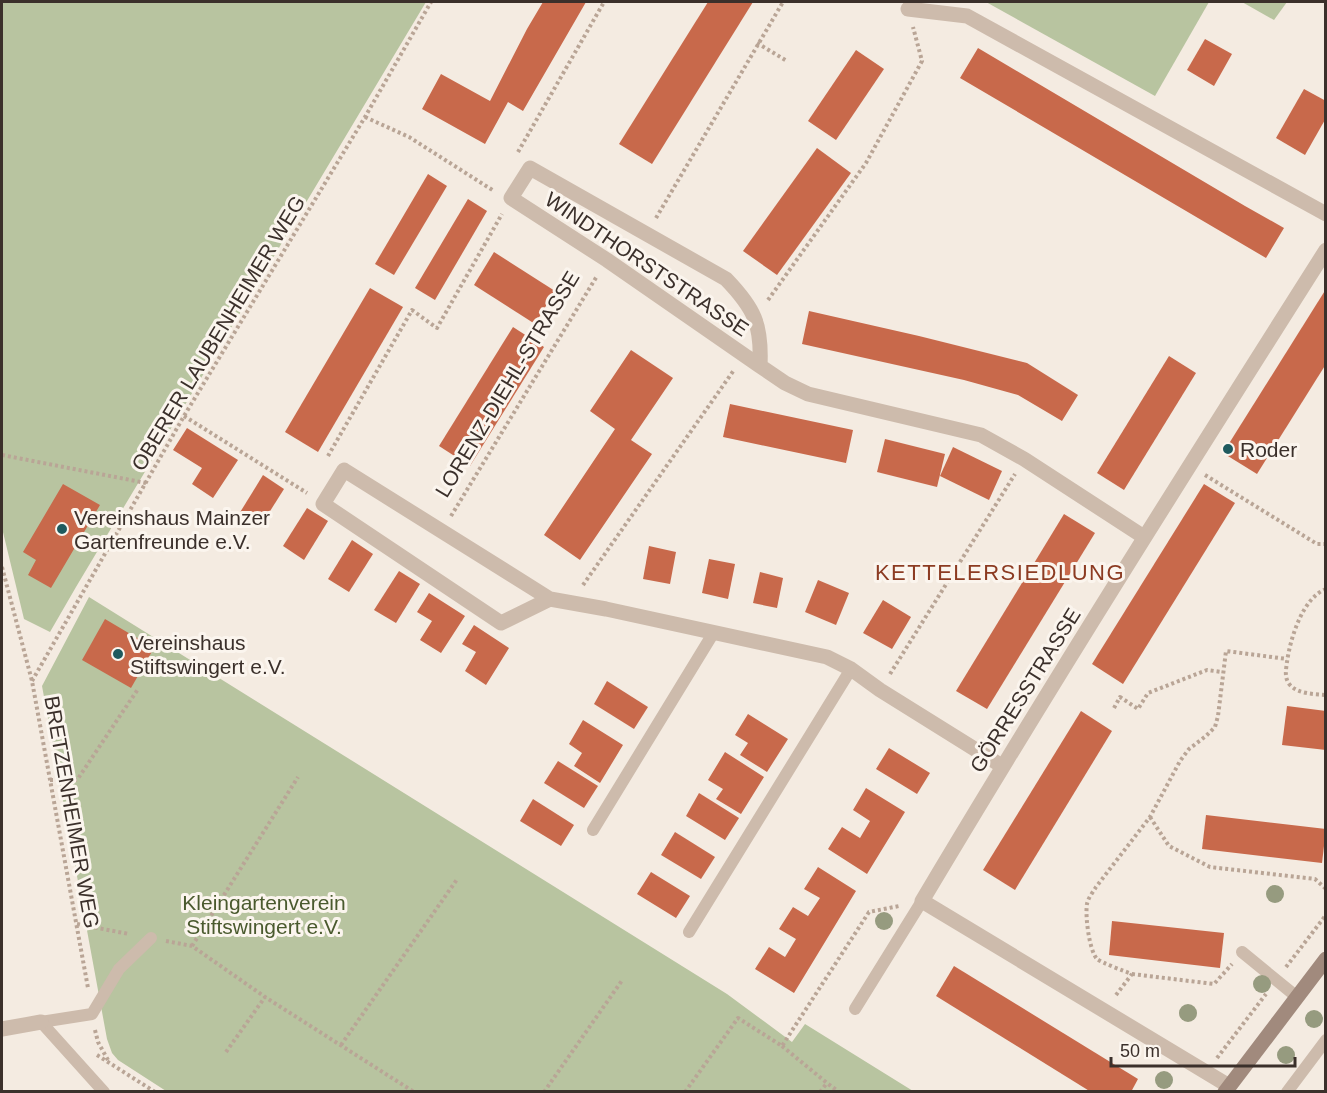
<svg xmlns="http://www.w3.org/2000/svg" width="1327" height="1093" viewBox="0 0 1327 1093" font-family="Arial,sans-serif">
<rect width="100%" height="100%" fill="#f4ebe1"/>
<g fill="#b8c4a0">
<polygon points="2,2 426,2 76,587 50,632 24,619 2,528"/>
<polygon points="986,2 1209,2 1155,96"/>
<polygon points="1242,2 1287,2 1274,20"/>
<polygon points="89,597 727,994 792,1042 805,1024 913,1091 166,1091 118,1060 112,1053 107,1039 42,686"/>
</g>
<g fill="#c8694b">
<polygon points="543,2 586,2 523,111 508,102 485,144 422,109 441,74 490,101 527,29"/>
<polygon points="708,2 753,2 652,164 619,144"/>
<polygon points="1205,39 1232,54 1214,86 1187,70"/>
<polygon points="978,48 1245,206 1284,228 1266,258 960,78"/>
<polygon points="856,50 884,69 836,140 808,121"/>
<polygon points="1304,89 1326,101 1326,118 1305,155 1276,138"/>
<polygon points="817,148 851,173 777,275 743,251"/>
<polygon points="428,174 447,186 394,275 375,264"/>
<polygon points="468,199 487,211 435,300 415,288"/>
<polygon points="494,252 555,291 535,324 474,285"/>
<polygon points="370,288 403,307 318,452 285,432"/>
<polygon points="1326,289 1326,364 1257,474 1223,453"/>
<polygon points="809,311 919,336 1027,363 1078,395 1062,421 1018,395 964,380 802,344"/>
<polygon points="513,327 544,347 470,466 439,446"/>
<polygon points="631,350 673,378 631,440 652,454 580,560 544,535 615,429 590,411"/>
<polygon points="1169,356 1196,373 1124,490 1097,473"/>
<polygon points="730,404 853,430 846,463 723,437"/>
<polygon points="187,428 238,460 213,498 192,484 202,468 173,450"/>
<polygon points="885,439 945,454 937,487 877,472"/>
<polygon points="953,447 1002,471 989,500 940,476"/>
<polygon points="263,475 284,489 260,527 239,514"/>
<polygon points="63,484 100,505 51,588 28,575 36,560 23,552"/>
<polygon points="1204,484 1235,503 1123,684 1092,664"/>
<polygon points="307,508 328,521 304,560 283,546"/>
<polygon points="1064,514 1095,533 987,709 956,691"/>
<polygon points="352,540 373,554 349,592 328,579"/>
<polygon points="649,546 676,552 670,584 643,579"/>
<polygon points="709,559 735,564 728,599 702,593"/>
<polygon points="399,571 420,584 396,623 374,610"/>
<polygon points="760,572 783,578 777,608 753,603"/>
<polygon points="818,580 849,593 836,625 805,612"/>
<polygon points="429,593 465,616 441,653 420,640 432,621 417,612"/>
<polygon points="883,600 911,617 892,649 863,633"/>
<polygon points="105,619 154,648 131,688 82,660"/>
<polygon points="474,625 509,648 486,685 465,671 476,652 462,644"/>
<polygon points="607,681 648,707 634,729 594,704"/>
<polygon points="1287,706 1326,711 1326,750 1282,745"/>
<polygon points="1081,711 1112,731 1015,890 983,870"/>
<polygon points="748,714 788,739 767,772 740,755 748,743 735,735"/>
<polygon points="583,720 623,745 600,783 574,766 582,753 569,744"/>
<polygon points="889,748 930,773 917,794 876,769"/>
<polygon points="725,752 764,777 741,814 716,799 723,789 708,780"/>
<polygon points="558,761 598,786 584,808 544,783"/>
<polygon points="866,788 905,812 867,874 828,849 842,827 860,838 870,821 853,810"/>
<polygon points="699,793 739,818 725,840 686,816"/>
<polygon points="533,799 574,825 561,846 520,821"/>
<polygon points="1206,815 1326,829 1322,863 1202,849"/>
<polygon points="675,832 715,857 701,879 661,855"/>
<polygon points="818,867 856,891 794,993 755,969 769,947 785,957 796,939 779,929 793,907 808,916 820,898 804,889"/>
<polygon points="651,872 690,896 676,918 637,894"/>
<polygon points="1112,921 1224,933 1220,968 1109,955"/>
<polygon points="954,966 1138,1079 1131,1092 1091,1092 936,996"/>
</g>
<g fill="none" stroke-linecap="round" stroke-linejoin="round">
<g stroke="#b9a596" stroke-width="4" stroke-dasharray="3 3" stroke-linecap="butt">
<polyline points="757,43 787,61"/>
<polyline points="365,117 409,137 494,191"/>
<polyline points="518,152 604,2"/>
<polyline points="656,218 783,2"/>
<polyline points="768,300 866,163 922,61 913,27"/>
<polyline points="184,416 307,493"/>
<polyline points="2,455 146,483"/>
<polyline points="328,456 412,310 437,328 502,214"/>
<polyline points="1205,475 1317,544 1326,544"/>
<polyline points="451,516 597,276"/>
<polyline points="2,567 32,681 88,988"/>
<polyline points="583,585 734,370"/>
<path d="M1326,589c-24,9 -36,51 -39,73 -1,8 -3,16 3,23 8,9 24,9 36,10"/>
<polyline points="890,674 1015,474"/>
<polyline points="32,681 184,416 365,117 431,2"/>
<polyline points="1114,708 1120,697 1138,709 1148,693 1207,670 1222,672"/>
<polyline points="50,780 77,780 138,689"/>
<polyline points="1150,817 1169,846 1210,867 1315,879 1326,889"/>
<polyline points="77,924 129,934"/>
<polyline points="166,941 192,946 265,997 414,1092"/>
<polyline points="192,946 298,777"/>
<polyline points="1286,967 1326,915"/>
<polyline points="1132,974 1214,984 1232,964"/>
<path d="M1116,995l16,-21c-8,-3 -30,-11 -35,-15 -8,-9 -12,-44 -10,-55 1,-6 6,-12 9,-17l54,-70 30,-56 9,-12 17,-13 9,-9 3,-11 8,-65 61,8"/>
<polyline points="95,1030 98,1042 109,1062"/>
<polyline points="341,1045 458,878"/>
<polyline points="782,1046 827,1083 839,1092"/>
<polyline points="226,1052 265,997"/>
<polyline points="97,1055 155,1092"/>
<polyline points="1217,1058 1266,994"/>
<polyline points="544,1092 623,979"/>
<polyline points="685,1092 738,1018 782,1046 869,912 899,906"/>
<polyline points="820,1092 827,1083"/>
</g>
<g stroke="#cdbbac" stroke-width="12">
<polyline points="593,830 714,632"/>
<polyline points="689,932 851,669"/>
<polyline points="1242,952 1297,997"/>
<polyline points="855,1009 922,901"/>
<polyline points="41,1022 92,1014 119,969 151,938"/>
<polyline points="41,1022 104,1092"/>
<polyline points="1287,1092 1326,1040"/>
</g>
<g stroke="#cdbbac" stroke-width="15">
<polyline points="908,9 967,16 1326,214"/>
<path d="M760,366l-153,-106 -96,-62 19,-30 196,111c28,29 36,45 34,87l25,17 23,11 173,41 43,24 120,78"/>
<polyline points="550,599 501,623 323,504 344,470 550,599 606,609 827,657 851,669 880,690 1002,766"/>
<polyline points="2,1029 41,1022"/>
<path d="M1229,1086l-307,-185c131,-220 267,-435 404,-651"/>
</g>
<polyline stroke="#a18a7d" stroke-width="15" points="1225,1092 1326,959"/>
</g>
<g fill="#969b7f">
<circle cx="1275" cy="894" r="9"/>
<circle cx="884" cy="921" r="9"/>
<circle cx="1262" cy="984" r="9"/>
<circle cx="1188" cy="1013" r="9"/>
<circle cx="1314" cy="1019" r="9"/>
<circle cx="1286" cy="1055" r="9"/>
<circle cx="1164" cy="1080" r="9"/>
</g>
<g fill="#1f5a5e" stroke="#fbf5ee" stroke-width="2">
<circle cx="1228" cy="449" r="6"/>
<circle cx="62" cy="529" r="6"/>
<circle cx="118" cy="654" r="6"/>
</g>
<g text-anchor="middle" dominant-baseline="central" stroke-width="6" stroke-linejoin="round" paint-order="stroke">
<g font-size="21" fill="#3b302b" stroke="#fbf5ee">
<text transform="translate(647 264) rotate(34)">WINDTHORSTSTRASSE</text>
<text transform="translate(218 333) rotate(-59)">OBERER LAUBENHEIMER WEG</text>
<text transform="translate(507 384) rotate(-59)">LORENZ-DIEHL-STRASSE</text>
<text transform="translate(1025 690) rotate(-58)">GÖRRESSTRASSE</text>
<text transform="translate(72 812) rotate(80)">BRETZENHEIMER WEG</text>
</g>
<g font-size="21" fill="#3b302b" stroke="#fbf5ee" text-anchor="start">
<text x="1240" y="449">Roder</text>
<text x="74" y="517">Vereinshaus Mainzer<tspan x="74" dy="24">Gartenfreunde e.V.</tspan></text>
<text x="130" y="642">Vereinshaus<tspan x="130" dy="24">Stiftswingert e.V.</tspan></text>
</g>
<g font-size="21" fill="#4a5a2e" stroke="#fbf5ee">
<text x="264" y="902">Kleingartenverein<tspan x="264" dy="24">Stiftswingert e.V.</tspan></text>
</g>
<g font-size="22" letter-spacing="1.5" fill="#8c3b22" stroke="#fbf5ee">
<text x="1000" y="572">KETTELERSIEDLUNG</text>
</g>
</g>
<rect width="1327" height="1093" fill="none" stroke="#3b302b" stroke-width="6"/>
<path d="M1111 1057v9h184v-9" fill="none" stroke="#3b302b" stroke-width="3"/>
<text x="1120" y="1057" font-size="18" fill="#3b302b" stroke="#fbf5ee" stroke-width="4.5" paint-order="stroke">50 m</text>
</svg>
